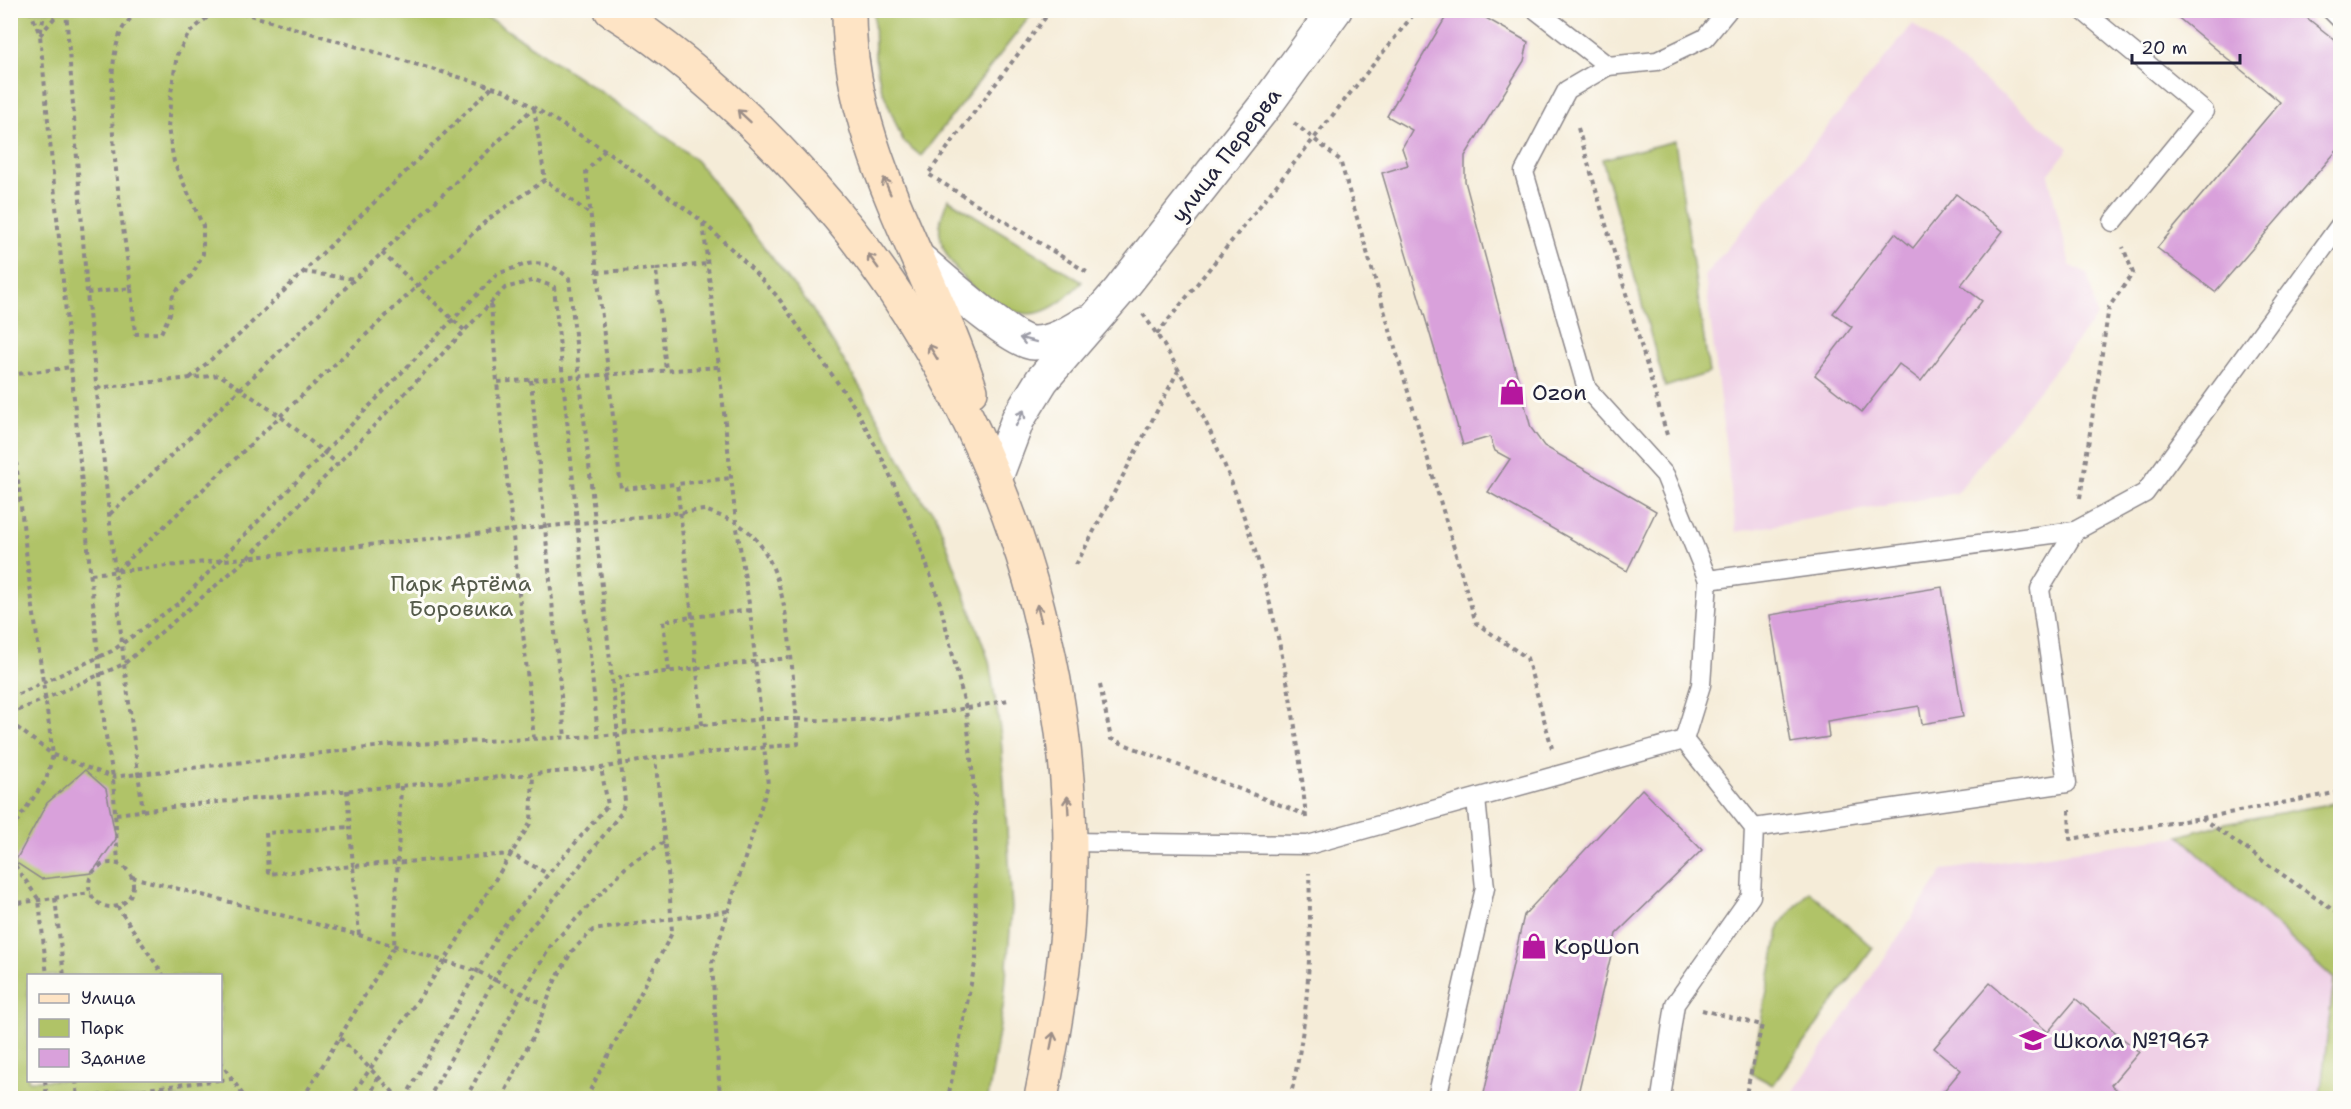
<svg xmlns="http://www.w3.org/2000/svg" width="2351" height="1109" viewBox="0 0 2351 1109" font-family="'Shantell Sans',sans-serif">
<rect width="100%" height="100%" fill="#fdfcf7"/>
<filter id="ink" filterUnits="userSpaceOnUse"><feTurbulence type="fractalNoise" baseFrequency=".0167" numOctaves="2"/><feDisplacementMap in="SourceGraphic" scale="12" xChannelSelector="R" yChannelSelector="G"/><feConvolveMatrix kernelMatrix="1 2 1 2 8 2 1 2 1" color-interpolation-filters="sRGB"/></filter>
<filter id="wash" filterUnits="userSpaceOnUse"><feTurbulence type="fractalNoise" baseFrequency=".008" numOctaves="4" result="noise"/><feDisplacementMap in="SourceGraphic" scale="24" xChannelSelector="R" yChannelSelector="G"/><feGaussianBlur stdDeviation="1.35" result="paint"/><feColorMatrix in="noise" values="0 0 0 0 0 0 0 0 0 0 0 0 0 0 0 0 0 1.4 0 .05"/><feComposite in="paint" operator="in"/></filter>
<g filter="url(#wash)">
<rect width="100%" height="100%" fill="#f5ecd8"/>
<g fill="#efd0e6">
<polygon points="1913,24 2069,148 2048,175 2070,265 2088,275 2097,316 1957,493 1736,532 1705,275"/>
<polygon points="2180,836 2334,979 2320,1098 1789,1098 1944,870"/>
</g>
<g fill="#b0c367" stroke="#697251" stroke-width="1.5" fill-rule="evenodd">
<path d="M10,11h456l29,11 160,106 42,33 115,148 54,88 57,104 13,14 53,146 12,75 11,172 -8,93 -16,97h-977zM28,976h192v104h-192z"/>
<polygon points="874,11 874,10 1034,11 921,156 903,141 881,87 875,58"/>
<polygon points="1675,141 1709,373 1665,387 1602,159"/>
<path d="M948,199l134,83c-13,13 -27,27 -45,31 -38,7 -92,-41 -97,-78 -2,-13 4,-25 8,-36z"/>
<polygon points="2340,802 2340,1098 2320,1098 2334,979 2180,836 2225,823"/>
<polygon points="1809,891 1873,948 1773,1085 1751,1073 1780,924"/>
</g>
<g id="blocks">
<g fill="#d9a1db">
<polygon points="1450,10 1472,10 1528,42 1524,61 1465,156 1465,181 1531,428 1544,446 1656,511 1627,571 1488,492 1510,459 1495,451 1490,437 1463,445 1382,173 1408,165 1402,148 1412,130 1387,116"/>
<polygon points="2169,10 2297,10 2340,44 2340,147 2215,292 2157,248 2280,102"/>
<polygon points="1956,194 2003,231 1961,285 1982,301 1921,381 1899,364 1862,412 1815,375 1852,327 1833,313 1895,233 1913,248"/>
<polygon points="1942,587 1963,717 1922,724 1919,706 1827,721 1829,737 1791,743 1770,615"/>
<polygon points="85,770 106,789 116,839 92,873 41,879 15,862 47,803"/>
<polygon points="1642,789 1702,850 1616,934 1577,1098 1483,1098 1524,915"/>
<polygon points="1990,983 2048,1032 2076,999 2139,1052 2111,1085 2127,1098 1938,1098 1961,1070 1934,1048"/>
</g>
</g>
</g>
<g filter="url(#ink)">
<use href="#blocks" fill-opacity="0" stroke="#8c878a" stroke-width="1.5"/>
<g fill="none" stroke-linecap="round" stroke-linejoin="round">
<g stroke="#8c878a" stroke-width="21">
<g id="service">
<polyline points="1536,10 1608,66 1567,90 1524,172 1587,389 1665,475 1708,580"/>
<polyline points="2082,10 2204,111 2113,222"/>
<polyline points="2331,10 2340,19"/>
<polyline points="1608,66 1657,61 1705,38 1728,10"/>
<polyline points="1684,740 1701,685 1708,580 2075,531"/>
<polyline points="1754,828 2067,783 2040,589 2075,531 2145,493 2340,225"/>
<polyline points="1069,842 1308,845 1684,740"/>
<polyline points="1437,1098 1485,888 1476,799"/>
<polyline points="1661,1098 1675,1004 1751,896 1754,828 1684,740"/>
</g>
</g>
<g stroke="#8c878a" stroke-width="36">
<g id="minor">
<path d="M919,259c20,17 94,84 115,84 19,0 36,-11 51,-20"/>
<polyline points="998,472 1018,419 1042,380 1120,290 1268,102 1335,10"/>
</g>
</g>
<g stroke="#8c878a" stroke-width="36">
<g id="secondary">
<path d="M611,10c76,47 143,111 202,177 179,201 276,475 254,745 -5,56 -15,111 -26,166"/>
<path d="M849,10c-1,139 81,252 122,381"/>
</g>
</g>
<g stroke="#8c878a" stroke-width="4" stroke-dasharray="4.5 4.5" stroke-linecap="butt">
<polyline points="30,10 40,35 61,10"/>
<polyline points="45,10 40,35 105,730 113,777 118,864"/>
<polyline points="66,10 87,293 124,664 143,811"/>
<polyline points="233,10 506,91 605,150 702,221 743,260 777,296 856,409 885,464 916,534 940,603 966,709 975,798 976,959 948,1098"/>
<polyline points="1051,10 928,174 1090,274"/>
<polyline points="534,108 545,180"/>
<polyline points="1294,123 1340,160 1476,623 1527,658 1552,748"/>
<polyline points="1578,128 1667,435"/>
<polyline points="605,150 586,172 621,489 677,484"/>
<polyline points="382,253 465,331"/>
<polyline points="656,269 707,264"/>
<polyline points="303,272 355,279"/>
<polyline points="597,272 656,269 666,371"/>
<path d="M131,288c-7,-61 -33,-203 -10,-256 3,-8 12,-15 17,-22"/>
<polyline points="87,293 131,288 135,334 161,333 170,314 173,294 192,275 203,254 203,226 174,162 168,128 171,93 177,55 189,33 216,10"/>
<polyline points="491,304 497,382"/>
<path d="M1143,314c100,141 148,334 163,504"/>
<polyline points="1157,334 1417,10"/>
<polyline points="10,375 72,367"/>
<polyline points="190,378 240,334 492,87"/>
<polyline points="531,380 565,738"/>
<polyline points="97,388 220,375 280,416 338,464"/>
<polyline points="10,408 29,578 53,755 46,780 10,831"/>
<polyline points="2080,498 2109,307 2133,273 2123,247"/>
<polyline points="110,514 534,107"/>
<polyline points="1076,565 1178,371"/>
<polyline points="117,571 487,220 545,180 591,215"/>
<polyline points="91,574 705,510 736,522 750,610 768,785 712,963 720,1098"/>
<polyline points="669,671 663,621 692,617 677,484 731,478"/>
<polyline points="1100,685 1111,739 1306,815"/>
<path d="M10,698l102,-47 68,-49 317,-328c32,-11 44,-19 72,4l56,523 -4,12 -82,105 -27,29 -83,151"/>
<polyline points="10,714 124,664 248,558 505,288 535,280 554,287 598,736"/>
<path d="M10,722l43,33 60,22 279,-32 206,-9 164,-17h35c-7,-54 -5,-140 -43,-182 -5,-6 -12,-10 -18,-15l-33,-300"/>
<polyline points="702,725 692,617 750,610"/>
<polyline points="626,734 620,677 789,658"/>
<polyline points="534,739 497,382 719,367"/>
<polyline points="347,790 353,866 268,874 266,833 350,827"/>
<polyline points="2069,810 2070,839 2202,818 2340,915"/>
<path d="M116,814l80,-10 405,-36 54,-10 143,-14 -1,-25c70,5 142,-4 211,-19"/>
<polyline points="2202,818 2340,792"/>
<polyline points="10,858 39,900 47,976"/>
<circle cx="111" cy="885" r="22"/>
<polyline points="132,877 359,935 477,971 545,1005"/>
<polyline points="55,898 64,976"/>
<polyline points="10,904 91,893"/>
<polyline points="117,906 164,976"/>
<polyline points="10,910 18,903"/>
<polyline points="359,935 353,866 511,854 548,874"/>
<polyline points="1702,1010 1762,1025 1745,1098"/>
<polyline points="340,1038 399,1098"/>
<polyline points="220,1061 245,1098"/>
<polyline points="45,1080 47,1098"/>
<polyline points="76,1080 78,1098"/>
<polyline points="220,1080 233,1079"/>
<polyline points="161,1087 220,1080"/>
<polyline points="80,1098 161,1087 163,1098"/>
<polyline points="303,1098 394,947 401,786"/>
<polyline points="350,1098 444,962 531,822 533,774"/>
<polyline points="369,1098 378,1078"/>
<polyline points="405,1098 501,929 608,805 601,768"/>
<polyline points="466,1098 521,995 552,944 629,864 664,842"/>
<polyline points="502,1098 535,1032 555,981 572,951 593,930 728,911"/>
<polyline points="586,1098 672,933 669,881 655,758"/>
<path d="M1290,1098c18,-73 22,-150 19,-225"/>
</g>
<use href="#service" stroke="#fff" stroke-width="18"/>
<use href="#minor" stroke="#fff" stroke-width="33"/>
<use href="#secondary" stroke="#fee4c5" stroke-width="33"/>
</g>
<defs><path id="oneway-shaft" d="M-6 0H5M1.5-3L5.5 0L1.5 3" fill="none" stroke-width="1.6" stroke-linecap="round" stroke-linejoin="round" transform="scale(1.5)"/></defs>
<g stroke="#9b8d87">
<use href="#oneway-shaft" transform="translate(744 116) rotate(-137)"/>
<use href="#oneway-shaft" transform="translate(887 186) rotate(-113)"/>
<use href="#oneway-shaft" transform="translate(873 261) rotate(-126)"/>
<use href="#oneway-shaft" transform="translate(933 352) rotate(-121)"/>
<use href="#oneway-shaft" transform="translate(1039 613) rotate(-104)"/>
<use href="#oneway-shaft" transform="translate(1068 805) rotate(-93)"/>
<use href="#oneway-shaft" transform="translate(1052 1041) rotate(-79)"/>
</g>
<g stroke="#9c9ca7">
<use href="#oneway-shaft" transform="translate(1028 340) rotate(-166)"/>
<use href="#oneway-shaft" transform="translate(1020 418) rotate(-63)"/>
</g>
</g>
<defs>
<g id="shop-bare" transform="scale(2.07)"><path d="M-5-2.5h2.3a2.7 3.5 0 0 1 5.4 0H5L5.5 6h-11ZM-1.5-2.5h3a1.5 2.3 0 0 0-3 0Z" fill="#b5179e" stroke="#fdfcf7" stroke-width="2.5" paint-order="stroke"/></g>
<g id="school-bare" transform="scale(2.07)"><path d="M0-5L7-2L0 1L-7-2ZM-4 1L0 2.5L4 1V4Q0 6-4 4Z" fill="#b5179e" stroke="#fdfcf7" stroke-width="2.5" paint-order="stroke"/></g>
</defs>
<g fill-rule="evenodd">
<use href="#shop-bare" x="1512" y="392"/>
<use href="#shop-bare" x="1534" y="946"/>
<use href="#school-bare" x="2033" y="1040"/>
</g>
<g text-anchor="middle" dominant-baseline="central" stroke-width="6" stroke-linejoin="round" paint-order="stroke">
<g font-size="22" fill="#22223b" stroke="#fdfcf7">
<text transform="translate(1226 155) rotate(-52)">улица Перерва</text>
</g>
<g font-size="22" fill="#22223b" stroke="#fdfcf7" text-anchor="start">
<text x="1532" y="392">Ozon</text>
<text x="1554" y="946">КорШоп</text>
<text x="2053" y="1040">Школа №1967</text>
</g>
<g font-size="22" fill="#545a4a" stroke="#fdfcf7">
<text x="461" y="583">Парк Артёма<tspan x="461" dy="25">Боровика</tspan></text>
</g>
</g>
<rect width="2351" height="1109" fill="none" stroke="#fdfcf7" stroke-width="36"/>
<rect x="27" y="974" width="195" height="108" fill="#fdfcf7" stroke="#a5a5ac" stroke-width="1.5"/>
<rect x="39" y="994" width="30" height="9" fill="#fee4c5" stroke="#a5a5ac" stroke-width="1.5"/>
<text x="81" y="1004" font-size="18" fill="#22223b">Улица</text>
<rect x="39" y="1019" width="30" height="18" fill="#b0c367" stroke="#a5a5ac" stroke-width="1.5"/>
<text x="81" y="1034" font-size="18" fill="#22223b">Парк</text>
<rect x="39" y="1049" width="30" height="18" fill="#d9a1db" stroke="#a5a5ac" stroke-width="1.5"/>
<text x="81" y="1064" font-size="18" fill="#22223b">Здание</text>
<path d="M2132 54v9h108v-9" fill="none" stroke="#22223b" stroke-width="3"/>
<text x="2141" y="54" font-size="18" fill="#22223b" stroke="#fdfcf7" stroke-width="4.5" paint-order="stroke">20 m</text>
</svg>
